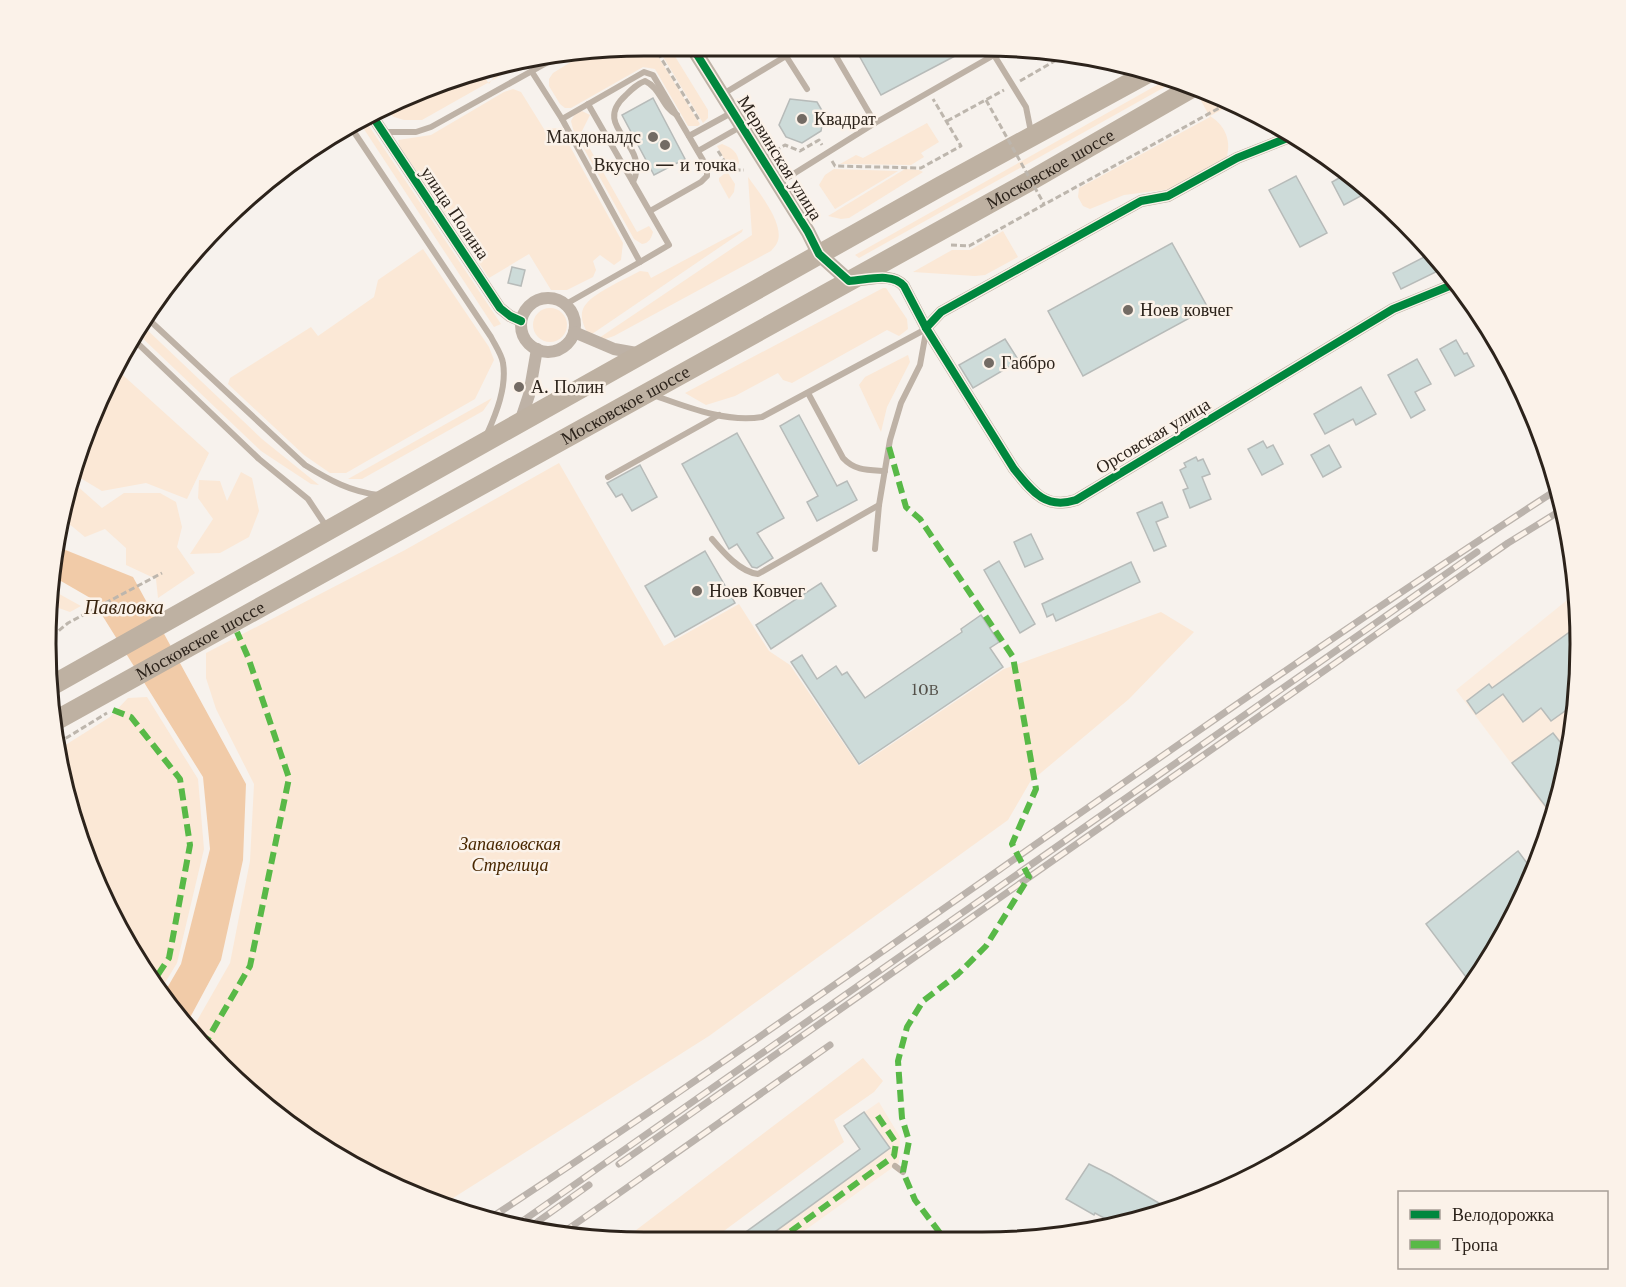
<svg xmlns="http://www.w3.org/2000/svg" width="1626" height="1287" viewBox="0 0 1626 1287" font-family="'Libre Baskerville',serif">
<rect width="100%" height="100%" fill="#f7f2ed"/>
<g fill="#fbecde">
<polygon points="1577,592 1580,683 1561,799 1553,819 1456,690"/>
<polygon points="879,1102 900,1137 899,1163 790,1241 732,1242 860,1149 844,1126"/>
</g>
<g fill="#fbe8d6">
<polygon points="643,45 651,45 700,124 698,126 688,126 655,69 643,67 571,108 565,108 560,104 549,86 549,79 553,73 587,52"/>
<polygon points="656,45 668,45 708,110 708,118 703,123"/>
<polygon points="528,60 422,120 404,120 394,117 383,109 480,69 489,84 504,63"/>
<polygon points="1173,76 1179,79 859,258 855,255"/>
<polygon points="513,89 521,92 544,129 560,128 623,243 621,260 614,265 600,255 593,261 596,270 593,277 567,290 551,290 529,254 489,278 400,147 398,140 431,135 504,92"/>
<path d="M1209,92l25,11 -24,13c16,10 22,26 16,44l-55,29 -47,6 -34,14 -7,-3 -5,-9 1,-9 131,-71 -11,-20z"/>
<path d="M582,111l8,4 -9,18 56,99 12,-6 4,6c-2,7 -4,11 -11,12l-8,-5 -61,-110 -2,-8 4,-7z"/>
<polygon points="363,117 501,324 494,327 358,120"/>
<polygon points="927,123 939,142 921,153 924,157 911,165 840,164 856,155 863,158"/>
<path d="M722,144c10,4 16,8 17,19l-3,4h-4l-5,-3 -10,-18z"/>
<polygon points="834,169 898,171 835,209 819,185 825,175"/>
<polygon points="905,169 919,170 923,172 849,218 841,219 828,216"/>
<polygon points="728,173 735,184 734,192 729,199 719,181 719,178 724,174"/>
<path d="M748,177c10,14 38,48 29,66 -1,3 -4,5 -6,8l-157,85 -9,3 -6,-1 153,-103z"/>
<path d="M743,229l-1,3 -150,102 -5,-2c-4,-7 -7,-16 -4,-23 6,-15 43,-30 57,-38l8,1 3,6z"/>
<polygon points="1003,231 1018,257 985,275 975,276 913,272 952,250 970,250"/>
<polygon points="423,249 489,347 494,360 475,399 346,473 330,473 304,455 228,384 230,378 311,327 318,336 374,297 378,280"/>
<polygon points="883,288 886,288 907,319 908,329 899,336 887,330 792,383 783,380 778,373 735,396 706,405 685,393"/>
<circle cx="550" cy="325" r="17"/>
<polygon points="141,324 262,439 319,485 311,484 261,451 135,331"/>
<polygon points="908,355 910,362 887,407 881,432 859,385 865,377"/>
<polygon points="115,368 209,453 187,499 146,483 102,491 72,473"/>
<polygon points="492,398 483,411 362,479 348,479"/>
<polygon points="559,463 664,646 739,604 769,651 790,665 859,766 1004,669 1161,612 1194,632 1129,699 1030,782 1008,820 709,1036 442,1205 414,1196 279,1119 190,1033 230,963 250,861 254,784 216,709 206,678 206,653 405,550"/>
<polygon points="241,472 252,478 259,511 249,537 220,553 190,554 213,519 198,498 199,480 220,481 227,501"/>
<polygon points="76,485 102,508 124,493 160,493 176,502 182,527 177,547 195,573 158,598 156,579 126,565 126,548 105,529 85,537 62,518 67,486"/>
<polygon points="52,590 81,606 70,612 50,605"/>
<polygon points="147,697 198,779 204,849 177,963 160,991 125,942 65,798 59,749 110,717 128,698"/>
<polygon points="863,1058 883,1081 874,1092 834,1120 844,1142 709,1242 643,1242 623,1240"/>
</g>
<polygon fill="#f1cba8" points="58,547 133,577 246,784 243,860 221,960 185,1027 163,995 181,964 210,849 203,777 92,599 54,577"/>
<g fill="#cddbd9" stroke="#b7bbb9" stroke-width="1.5">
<polygon points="864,46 974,46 881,95 856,50"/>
<polygon points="653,98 685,159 654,175 622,115"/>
<polygon points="790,99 817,102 824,114 821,131 802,143 786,137 779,125"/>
<polygon points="1348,173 1372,190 1344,205 1332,182"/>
<polygon points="1296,176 1327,233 1300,247 1269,190"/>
<polygon points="1172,243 1208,308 1083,376 1048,311"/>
<polygon points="1434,252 1442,269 1401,289 1393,273"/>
<polygon points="512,267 525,270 521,286 508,283"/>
<polygon points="1005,339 1019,361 973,388 959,365"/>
<polygon points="1456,340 1464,354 1467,353 1474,366 1455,376 1440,349"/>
<polygon points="1417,359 1431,384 1415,392 1425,410 1411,418 1388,375"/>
<polygon points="1361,387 1376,414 1356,425 1353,419 1325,434 1314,414"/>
<polygon points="799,415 837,486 847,481 857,500 817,521 807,502 818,496 780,426"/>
<polygon points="737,433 784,518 757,533 773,558 757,568 752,567 737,544 729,549 682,464"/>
<polygon points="1263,441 1267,448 1273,445 1283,464 1262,475 1248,449"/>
<polygon points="1329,445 1341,467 1323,477 1311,455"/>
<polygon points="1196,457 1198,461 1203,459 1210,474 1202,477 1211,499 1190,508 1183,490 1188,488 1180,470 1186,467 1184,463"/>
<polygon points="640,465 657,497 632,511 622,494 616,497 607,483"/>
<polygon points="1162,502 1168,517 1156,522 1166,546 1154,551 1137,513"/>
<polygon points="1031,534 1043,559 1025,567 1014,542"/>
<polygon points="705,551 735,603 675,637 645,586"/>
<polygon points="999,561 1035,624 1020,633 984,570"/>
<polygon points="1131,562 1140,582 1056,621 1053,614 1047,617 1042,604"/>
<polygon points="821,583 836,606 771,649 756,625"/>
<polygon points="981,615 999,642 990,648 1003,667 859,764 791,662 802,655 817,679 836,666 842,675 847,672 865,698 962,632 961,629"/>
<polygon points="1578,626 1580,683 1576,703 1551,721 1541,708 1523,722 1503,694 1476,714 1467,701 1489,684 1492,688"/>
<polygon points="1553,733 1568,752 1561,799 1554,817 1512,763"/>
<polygon points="1518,851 1533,871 1519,909 1472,985 1426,924"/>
<polygon points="864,1112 890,1148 761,1242 732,1242 860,1149 844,1126"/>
<polygon points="1089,1164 1111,1175 1169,1209 1138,1222 1117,1225 1095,1213 1094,1215 1066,1199"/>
</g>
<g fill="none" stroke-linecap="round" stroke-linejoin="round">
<g stroke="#bdb6ad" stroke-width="3" stroke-dasharray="6 3" stroke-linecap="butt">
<polyline points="653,45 699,120"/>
<polyline points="1020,81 1065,55"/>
<polyline points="947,121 1004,90"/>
<polyline points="718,151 730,170 744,170"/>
<polyline points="775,151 785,145 800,151 819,140 822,145"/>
<polyline points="832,161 835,166 921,168 961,146 933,99"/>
<polyline points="951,245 969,246 1230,102"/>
<polyline points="45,642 68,623 162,573"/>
<polyline points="58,743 107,713"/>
</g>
<g stroke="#beb2a6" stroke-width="6">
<polyline points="830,46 875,123"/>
<polyline points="993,46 994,55 1026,107 1031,132"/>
<polyline points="532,72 562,119 640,262 566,304"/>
<polyline points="723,94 786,56 807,89"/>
<polyline points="588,104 669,245 640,262"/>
<polyline points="562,119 644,72 653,75 707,167 707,176 701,182 650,211"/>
<path d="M348,123l143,214c4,8 11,18 12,26 4,24 -7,51 -16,71"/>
<polyline points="383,132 416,132 431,127 559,56"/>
<polyline points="689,136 733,112"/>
<polyline points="698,151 742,126"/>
<path d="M633,182c19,-39 -44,-54 -7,-87 6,-6 11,-11 19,-14 16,7 17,27 32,34"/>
<polyline points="779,183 875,123 994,55"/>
<path d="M146,317l159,148c24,15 46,27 74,30"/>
<polyline points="131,337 259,459 308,499 328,529"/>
<path d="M808,393l35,65c12,13 25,12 42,13"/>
<path d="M653,395c34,12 73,28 109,22l164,-88"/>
<polyline points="608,477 719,415"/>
<path d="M712,539c11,13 28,33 46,35l121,-69"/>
<polyline points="875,549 879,505 890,440 901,403 920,365 926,332"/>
<polyline points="895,1166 903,1172"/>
</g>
<g stroke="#beb2a6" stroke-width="12">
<polyline points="371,114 500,308 510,316 521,321"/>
<path d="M858,280c16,-1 35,-7 46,6l22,42 88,141c18,22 31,41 62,31l317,-191 64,-26"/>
<circle cx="548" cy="325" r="27"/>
<polyline points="926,328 941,312 1141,201 1168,196 1237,158 1295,135"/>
<polyline points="574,332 614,349 642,354"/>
<polyline points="520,422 529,395 537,349"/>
</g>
<polyline stroke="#beb2a6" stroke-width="15" points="691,45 808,232 819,254 849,281"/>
<g stroke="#beb1a2" stroke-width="20">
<polyline points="51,686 941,186 1150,72"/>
<path id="s1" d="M55,721l975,-540 165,-95"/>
</g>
<g stroke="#bbb3ac" stroke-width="7">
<g id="rail">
<polyline points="619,1164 1394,622 1508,543 1563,509"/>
<path d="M489,1219c361,-236 706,-496 1069,-730"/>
<polyline points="514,1227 1477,552"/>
<polyline points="526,1230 589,1185"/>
<polyline points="561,1234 830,1045"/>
</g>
</g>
<use href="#rail" stroke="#fbf2e9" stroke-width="4.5" stroke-dasharray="14" stroke-linecap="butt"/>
<polyline stroke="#bdb6ad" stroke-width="3" stroke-dasharray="6 3" stroke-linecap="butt" points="986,100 1044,204"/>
<g stroke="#58b947" stroke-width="6" stroke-dasharray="12 6" stroke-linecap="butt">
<polyline points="889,447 906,507 920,519 1013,657 1036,789 1012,844 1029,877 986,946 958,974 923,1001 907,1027 898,1061 902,1118 909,1141 903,1172 915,1200 940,1233 952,1241"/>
<polyline points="113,710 131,717 180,779 190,845 169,958 153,982"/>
<polyline points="203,1047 250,966 289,778 248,657 237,632"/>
<polyline points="776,1242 894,1156 896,1143 875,1112"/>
</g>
<g stroke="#fbf2e9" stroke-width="11">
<g id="cycleway">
<path d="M691,45l117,187 11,22 30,27c18,-1 43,-9 55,5l22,42 88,141c18,22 31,41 62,31l317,-191 64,-26"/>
<polyline points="371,114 500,308 510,316 521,321"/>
<polyline points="926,328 941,312 1141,201 1168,196 1237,158 1295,135"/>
</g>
</g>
<use href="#cycleway" stroke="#00873e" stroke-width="8"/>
</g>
<g fill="#736b64" stroke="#fbf2e9" stroke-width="2">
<circle cx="802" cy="119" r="6"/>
<circle cx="653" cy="137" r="6"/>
<circle cx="665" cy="145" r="6"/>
<circle cx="1128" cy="310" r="6"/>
<circle cx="989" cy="363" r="6"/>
<circle cx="519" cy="387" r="6"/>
<circle cx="697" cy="591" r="6"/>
</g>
<g text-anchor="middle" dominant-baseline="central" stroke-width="5" stroke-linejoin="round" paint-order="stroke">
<g font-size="15" fill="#54514a">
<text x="925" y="689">10В</text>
</g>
<g font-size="18" fill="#2c231b" stroke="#fbf2e9" text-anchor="start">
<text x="814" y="119">Квадрат</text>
<text x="641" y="137" text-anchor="end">Макдоналдс</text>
<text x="665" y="165" text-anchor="middle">Вкусно — и точка</text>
<text x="1140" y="310">Ноев ковчег</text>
<text x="1001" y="363">Габбро</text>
<text x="531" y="387">А. Полин</text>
<text x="709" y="591">Ноев Ковчег</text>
</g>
<g font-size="18" fill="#2c231b" stroke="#fbf2e9">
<text transform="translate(780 158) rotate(58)">Мервинская улица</text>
<text stroke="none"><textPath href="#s1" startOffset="1138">Московское шоссе</textPath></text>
<text transform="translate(455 213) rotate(56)">улица Полина</text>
<text stroke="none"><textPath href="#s1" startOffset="652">Московское шоссе</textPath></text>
<text transform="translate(1153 436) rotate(-31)">Орсовская улица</text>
<text stroke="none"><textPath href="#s1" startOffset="166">Московское шоссе</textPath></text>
</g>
<g font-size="18" font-style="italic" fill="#482700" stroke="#fbf2e9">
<text x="510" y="844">Запавловская<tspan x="510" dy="21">Стрелица</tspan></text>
</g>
<g font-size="20" font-style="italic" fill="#3a2510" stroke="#fbf2e9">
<text x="124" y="607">Павловка</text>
</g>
</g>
<path d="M0 0H1626V1287H0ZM644 56H982A588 588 0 0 1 1570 644V644A588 588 0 0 1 982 1232H644A588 588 0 0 1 56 644V644A588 588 0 0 1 644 56Z" fill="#fbf2e9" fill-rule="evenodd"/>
<path fill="none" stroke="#2c231b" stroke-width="3" d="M644 56H982A588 588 0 0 1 1570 644V644A588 588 0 0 1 982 1232H644A588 588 0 0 1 56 644V644A588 588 0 0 1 644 56Z"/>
<rect x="1398" y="1191" width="210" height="78" fill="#fbf2e9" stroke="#a89f97" stroke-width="1.5"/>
<rect x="1410" y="1210" width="30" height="9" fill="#00873e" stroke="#a89f97" stroke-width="1.5"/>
<text x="1452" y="1221" font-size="18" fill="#2c231b">Велодорожка</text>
<rect x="1410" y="1240" width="30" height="9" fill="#58b947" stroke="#a89f97" stroke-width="1.5"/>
<text x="1452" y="1251" font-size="18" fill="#2c231b">Тропа</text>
</svg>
